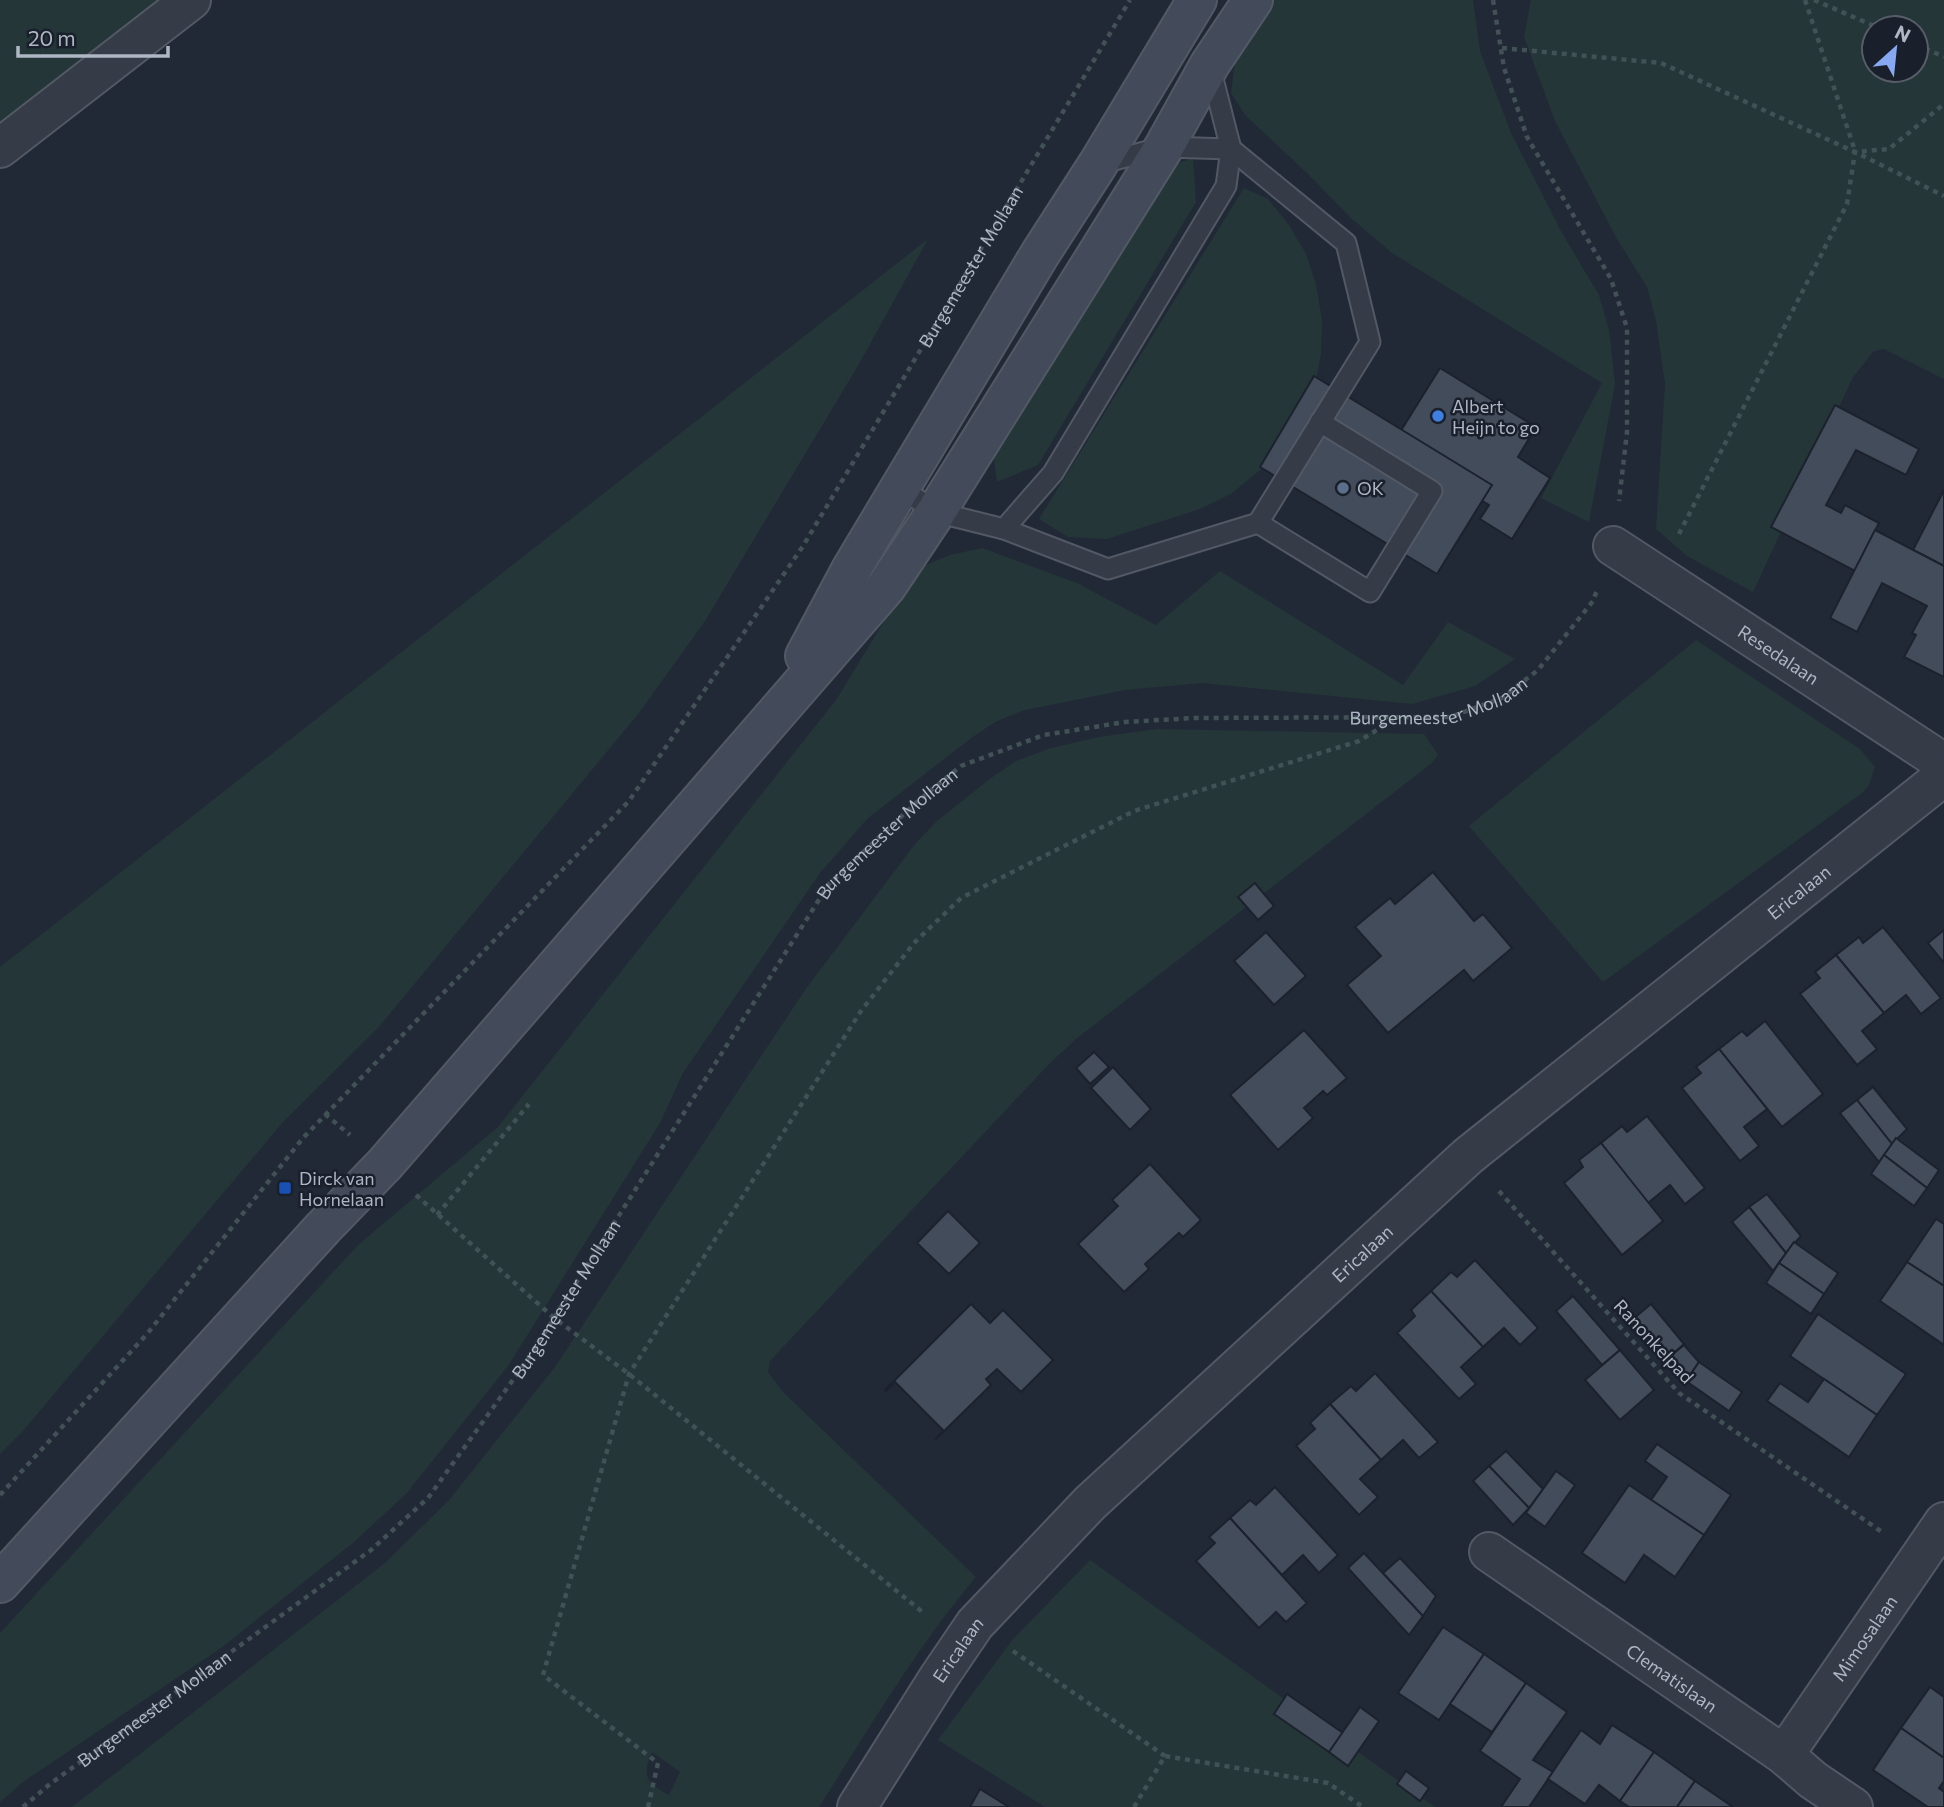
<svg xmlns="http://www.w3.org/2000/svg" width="1944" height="1807" viewBox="0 0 1944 1807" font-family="Commissioner,sans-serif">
<rect width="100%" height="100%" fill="#212936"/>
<g fill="#243638" fill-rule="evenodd">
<polygon points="0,0 165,0 0,125"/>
<polygon points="1272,0 1473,0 1480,51 1511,133 1562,233 1599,295 1609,330 1615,384 1589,522 1541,498 1602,383 1392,253 1351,218 1307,173 1246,116 1231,93 1237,47"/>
<path d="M1531,0h413v379l-60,-30 -10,2 -21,26 -100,215 -66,-36 -31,-27 9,-145 -9,-63 -9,-34 -30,-48 -62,-118 -31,-84zM1874,28h42v42h-42z"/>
<polygon points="1193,158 1196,202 1038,465 997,482 992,444 1157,171"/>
<polygon points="1244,188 1268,199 1289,225 1306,254 1316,284 1322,320 1321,354 1317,375 1265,466 1231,494 1200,509 1107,539 1068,537 1039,519"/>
<polygon points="928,239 859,364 705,621 639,713 378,1028 283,1122 23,1431 0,1454 0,967"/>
<polygon points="982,548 1077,583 1156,625 1220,571 1403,685 1448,622 1515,659 1475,686 1412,704 1202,683 1125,690 1025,710 995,722 970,739 868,818 820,873 683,1073 660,1123 508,1366 406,1494 354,1542 221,1648 23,1782 0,1802 0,1633 358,1245 498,1127 836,700 916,569 950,555"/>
<polygon points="1696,640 1860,749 1875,767 1869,785 1862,793 1603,982 1469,826"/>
<path d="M1157,729l267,5 14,21 -6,8 -356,276 -27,25 -279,297 -2,11 15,20 193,185c-60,71 -107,152 -157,230h-747l313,-244 65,-64 105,-132 250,-377 110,-146 22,-23 54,-43 25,-17 35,-13 48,-11zM652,1752l28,20 -11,23c-22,-12 -28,-18 -17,-43z"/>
<polygon points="1090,1560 1435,1807 1045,1807 938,1740 1013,1639"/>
</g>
<g fill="#424c5b" stroke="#1c222d" stroke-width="2">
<polygon points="1440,368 1536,427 1518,457 1550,478 1512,539 1480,519 1489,505 1392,445"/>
<polygon points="1314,376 1492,485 1437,574 1260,467"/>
<polygon points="1835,405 1919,449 1906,475 1856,450 1826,505 1841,513 1845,505 1879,523 1855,571 1771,527"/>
<polygon points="1944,490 1944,566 1913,550"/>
<polygon points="1875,530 1944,566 1944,677 1904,657 1916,635 1912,633 1927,606 1882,583 1857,632 1830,618"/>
<polygon points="1433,872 1474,921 1483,914 1512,948 1473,981 1464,970 1388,1033 1347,985 1381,956 1355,927 1390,898 1395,904"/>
<polygon points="1255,883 1274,906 1258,920 1238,897"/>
<polygon points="1883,927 1941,998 1921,1014 1906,995 1884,1013 1836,955 1859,937 1863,943"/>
<polygon points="1944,930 1944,963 1928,943"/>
<polygon points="1266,932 1306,976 1274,1005 1234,961"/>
<polygon points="1836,955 1884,1013 1862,1031 1877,1049 1857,1065 1800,994 1820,978 1815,972"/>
<polygon points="1765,1021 1823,1094 1782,1127 1719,1049 1742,1031 1747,1036"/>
<polygon points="1304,1030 1347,1078 1327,1095 1323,1091 1304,1108 1313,1118 1278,1150 1230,1095"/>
<polygon points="1719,1049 1767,1109 1744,1127 1759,1146 1740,1161 1682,1088 1701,1073 1696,1067"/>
<polygon points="1094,1052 1109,1067 1090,1084 1076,1068"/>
<polygon points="1113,1067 1151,1109 1130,1130 1091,1088"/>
<polygon points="1873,1087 1907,1129 1892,1144 1857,1100"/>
<polygon points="1857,1100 1892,1144 1879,1162 1840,1113"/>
<polygon points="1647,1116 1705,1188 1685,1204 1670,1185 1648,1203 1601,1143 1622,1126 1627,1132"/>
<polygon points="1896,1138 1939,1170 1927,1188 1884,1155"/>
<polygon points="1601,1143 1663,1221 1622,1255 1564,1183 1583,1167 1579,1160"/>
<polygon points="1884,1155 1927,1188 1914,1206 1871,1174"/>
<polygon points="1150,1164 1201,1220 1183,1237 1179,1233 1145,1264 1149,1269 1124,1292 1078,1244 1118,1206 1112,1200"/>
<polygon points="1767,1194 1801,1236 1786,1253 1749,1207"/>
<polygon points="1749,1207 1786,1253 1773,1271 1732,1222"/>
<polygon points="948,1211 980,1243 949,1274 917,1243"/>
<polygon points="1936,1219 1944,1224 1944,1286 1907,1262"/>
<polygon points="1794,1242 1838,1273 1824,1294 1779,1263"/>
<polygon points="1475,1260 1538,1328 1520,1345 1504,1328 1483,1347 1431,1291 1451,1272 1457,1277"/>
<polygon points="1907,1262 1944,1286 1944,1345 1880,1301"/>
<polygon points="1779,1263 1824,1294 1811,1314 1766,1283"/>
<polygon points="1431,1291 1483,1347 1461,1367 1476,1384 1459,1399 1397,1333 1415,1316 1411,1310"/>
<polygon points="1573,1296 1620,1350 1602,1365 1556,1311"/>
<polygon points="971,1304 990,1323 1003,1310 1053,1360 1021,1392 997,1369 986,1379 991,1385 935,1440 943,1430 895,1382 886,1391 885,1390"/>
<polygon points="1651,1304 1684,1344 1667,1359 1633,1319"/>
<polygon points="1818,1314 1906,1374 1877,1415 1790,1356"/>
<polygon points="1684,1345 1699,1362 1686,1381 1667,1359"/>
<polygon points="1620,1350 1654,1390 1620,1420 1585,1380"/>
<polygon points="1699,1362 1742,1392 1729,1411 1686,1381"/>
<polygon points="1375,1373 1438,1442 1419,1458 1403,1440 1381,1460 1330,1404 1351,1386 1356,1391"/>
<polygon points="1824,1379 1877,1415 1849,1457 1767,1401 1780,1383 1808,1402"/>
<polygon points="1330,1404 1381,1460 1360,1479 1378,1497 1359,1515 1296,1446 1315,1429 1310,1423"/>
<polygon points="1657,1444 1731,1495 1704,1535 1651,1500 1667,1477 1645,1461"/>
<polygon points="1506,1451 1543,1489 1529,1508 1489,1466"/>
<polygon points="1489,1466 1529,1508 1513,1525 1473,1481"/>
<polygon points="1556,1471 1575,1485 1545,1527 1526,1513"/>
<polygon points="1629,1485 1704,1535 1675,1577 1644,1555 1625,1583 1582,1553"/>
<polygon points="1275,1487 1338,1555 1319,1573 1303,1555 1282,1575 1230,1518 1250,1500 1256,1505"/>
<polygon points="1230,1518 1307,1603 1286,1622 1276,1612 1259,1628 1196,1561 1215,1543 1209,1537"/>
<polygon points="1364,1553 1423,1616 1409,1635 1348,1568"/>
<polygon points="1400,1558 1436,1596 1423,1616 1383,1573"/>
<polygon points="1443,1627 1484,1654 1439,1720 1398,1693"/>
<polygon points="1484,1654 1526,1683 1492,1732 1450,1704"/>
<polygon points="1526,1683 1567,1712 1533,1760 1553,1772 1529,1807 1501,1807 1520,1779 1480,1751"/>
<polygon points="1930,1687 1944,1697 1944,1758 1901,1728"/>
<polygon points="1287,1694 1343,1733 1329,1752 1274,1714"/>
<polygon points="1360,1707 1379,1721 1348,1766 1329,1752"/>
<polygon points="1612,1725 1654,1752 1620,1801 1599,1785 1585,1804 1548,1779 1581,1730 1600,1744"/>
<polygon points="1901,1728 1944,1758 1944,1781 1939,1788 1944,1792 1944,1807 1928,1807 1873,1770"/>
<polygon points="1654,1752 1695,1781 1677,1807 1629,1807 1620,1801"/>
<polygon points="1406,1771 1429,1788 1420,1801 1397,1784"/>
<polygon points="1695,1781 1733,1807 1677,1807"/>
<polygon points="980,1789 1009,1807 970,1807"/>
</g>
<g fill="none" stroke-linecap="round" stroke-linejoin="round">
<g stroke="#525965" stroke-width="23">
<g id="lane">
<polyline points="901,488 936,512 1004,529 1053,473 1226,186 1231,149 1210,67"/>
<polyline points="1258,523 1370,592 1432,491 1320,422"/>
<polyline points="1004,529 1108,569 1258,523 1370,342 1346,243 1231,149 1164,147 1102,163"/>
</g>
</g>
<g stroke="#525965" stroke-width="42">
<g id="street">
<polyline points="0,148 191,0"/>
<path id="s3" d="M1613,546l331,217"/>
<path id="s4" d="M1489,1552l295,203 29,25 40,27"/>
<path id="s5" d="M1784,1755l160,-233"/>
<path id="s6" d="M857,1807l82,-130 36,-53 115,-121 378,-347 476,-380"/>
</g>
</g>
<g stroke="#525965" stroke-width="42">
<g id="secondary">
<polyline points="805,656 852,568 1040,254 1098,164 1197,0"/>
<polyline points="0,1583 323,1228 385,1164 886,587 936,512 1164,147 1210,64 1253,0"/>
</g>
</g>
<g stroke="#415155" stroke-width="4.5" stroke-dasharray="5 5" stroke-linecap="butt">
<polyline points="1493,0 1504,68 1527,137 1611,279 1627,328 1627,432 1619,501"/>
<polyline points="1805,0 1855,151"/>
<polyline points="1814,0 1879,28"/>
<polyline points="1916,44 1944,57"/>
<polyline points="1502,48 1661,63 1855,152 1889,149 1944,104"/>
<polyline points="1679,534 1847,204 1855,152 1944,196"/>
<polyline points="325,1114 350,1135"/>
<polyline points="1499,1191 1679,1393 1882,1532"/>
<polyline points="416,1195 553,1317 629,1374 925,1614"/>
<polyline points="437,1215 529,1104"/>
<path id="s1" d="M0,1495l147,-161 156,-196 326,-337 174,-255 327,-546"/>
<polyline points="1013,1651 1165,1756"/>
<path id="s2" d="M23,1807l27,-23 321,-234 57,-52 100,-139 301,-475 90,-84 42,-34 83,-31 81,-13 69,-4 256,-1 52,-19 36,-28 55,-69 4,-11"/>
<polyline points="648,1807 658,1763 543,1675 629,1374 861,1011 914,943 961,898 1134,811 1359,741 1398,717"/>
<polyline points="1134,1807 1165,1756 1328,1783 1363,1807"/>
</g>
<use href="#lane" stroke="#353b47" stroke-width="19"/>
<use href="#street" stroke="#353b47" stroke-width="38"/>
<use href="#secondary" stroke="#434a5a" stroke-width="38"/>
</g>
<circle fill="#3f7fe0" stroke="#1a202b" stroke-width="2.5" cx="1438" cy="416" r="7"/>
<circle fill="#5c6f8a" stroke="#1a202b" stroke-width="2.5" cx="1343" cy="488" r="7"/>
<rect fill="#1a4fb4" stroke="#1a202b" stroke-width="2.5" x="278" y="1181" width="14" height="14" rx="3.5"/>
<g text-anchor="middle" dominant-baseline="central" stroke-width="5" stroke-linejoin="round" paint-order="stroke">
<g font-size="18" fill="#afb6c4" stroke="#1a202b">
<text stroke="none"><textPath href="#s1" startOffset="1572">Burgemeester Mollaan</textPath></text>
<text stroke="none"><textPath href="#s3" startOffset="198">Resedalaan</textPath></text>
<text stroke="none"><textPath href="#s2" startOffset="1908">Burgemeester Mollaan</textPath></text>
<text stroke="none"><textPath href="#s2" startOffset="1320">Burgemeester Mollaan</textPath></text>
<text stroke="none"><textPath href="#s6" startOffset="1321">Ericalaan</textPath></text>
<text stroke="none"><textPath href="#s6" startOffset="754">Ericalaan</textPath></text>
<text stroke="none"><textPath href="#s2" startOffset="752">Burgemeester Mollaan</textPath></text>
<text transform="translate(1654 1341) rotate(47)">Ranonkelpad</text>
<text stroke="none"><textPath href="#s5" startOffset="142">Mimosalaan</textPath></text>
<text stroke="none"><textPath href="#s6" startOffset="187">Ericalaan</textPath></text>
<text stroke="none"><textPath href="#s4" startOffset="222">Clematislaan</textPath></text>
<text stroke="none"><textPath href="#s2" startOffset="164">Burgemeester Mollaan</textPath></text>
</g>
<g font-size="18" fill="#afb6c4" stroke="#1a202b" text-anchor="start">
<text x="1452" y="406">Albert<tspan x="1452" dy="21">Heijn to go</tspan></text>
<text x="1357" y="488">OK</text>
<text x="299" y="1178">Dirck van<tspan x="299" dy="21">Hornelaan</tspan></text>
</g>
</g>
<g transform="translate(1895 49) rotate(27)"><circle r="33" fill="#1a202b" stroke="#565c68" stroke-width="2"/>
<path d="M0-5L12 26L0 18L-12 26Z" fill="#86a9f2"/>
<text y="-10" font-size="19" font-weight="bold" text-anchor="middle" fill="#afb6c4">N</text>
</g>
<path d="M18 46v10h150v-10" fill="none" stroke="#afb6c4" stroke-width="3.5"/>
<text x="28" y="46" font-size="21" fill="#afb6c4" stroke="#1a202b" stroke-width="5" paint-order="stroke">20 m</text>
</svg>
